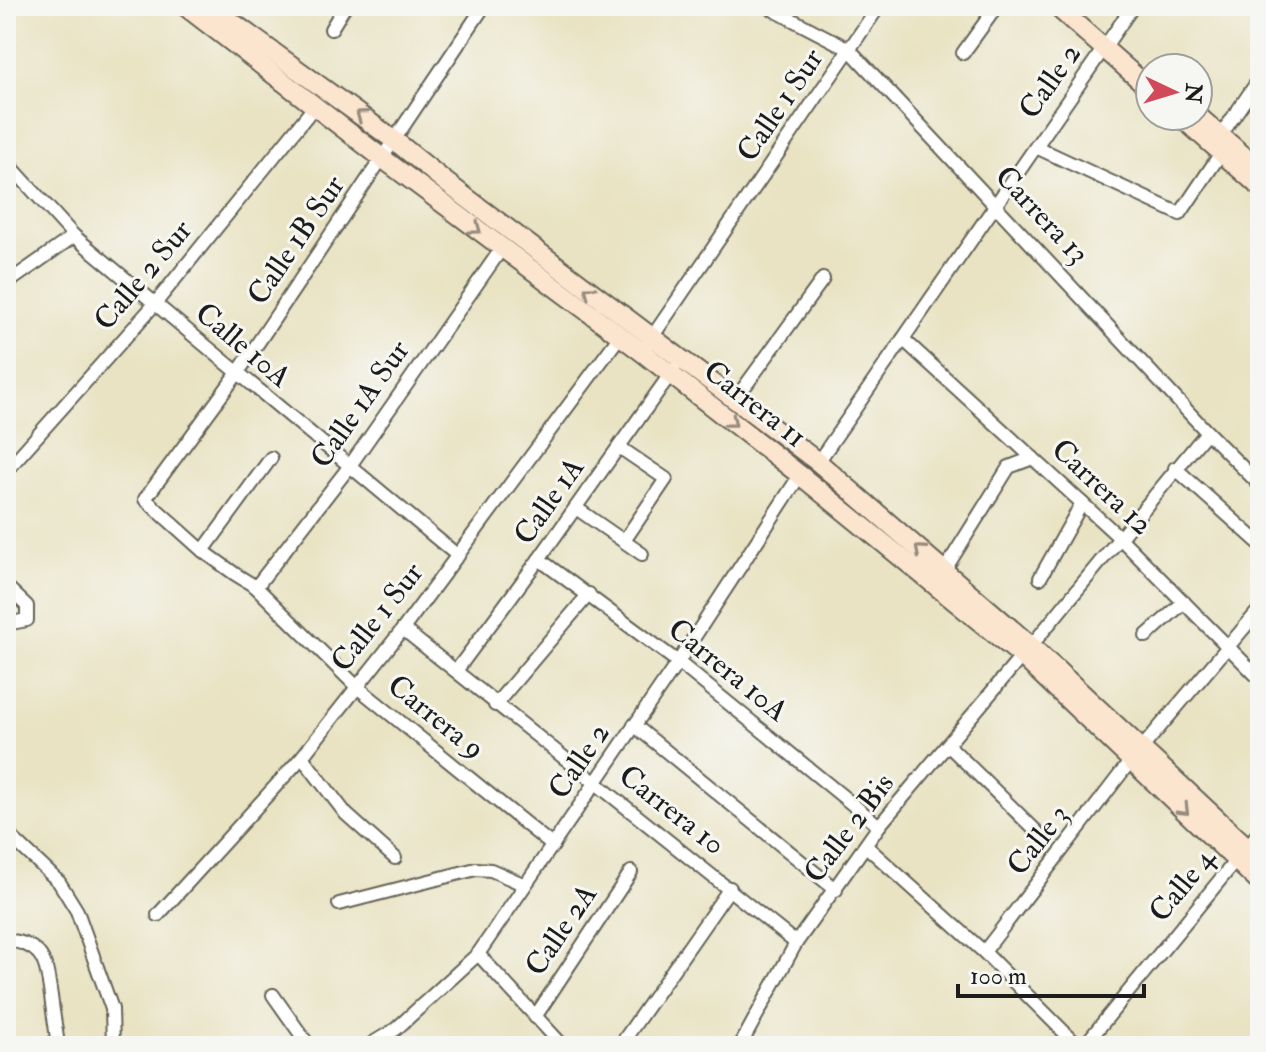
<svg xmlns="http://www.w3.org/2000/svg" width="1266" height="1052" viewBox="0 0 1266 1052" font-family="'IM FELL Double Pica',serif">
<rect width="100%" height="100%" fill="#f6f6f2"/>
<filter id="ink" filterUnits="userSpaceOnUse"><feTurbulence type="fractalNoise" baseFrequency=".0125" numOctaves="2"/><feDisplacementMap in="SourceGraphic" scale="16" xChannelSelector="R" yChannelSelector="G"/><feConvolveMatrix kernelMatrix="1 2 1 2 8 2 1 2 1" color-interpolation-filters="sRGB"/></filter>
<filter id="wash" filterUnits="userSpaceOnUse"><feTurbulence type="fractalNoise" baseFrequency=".006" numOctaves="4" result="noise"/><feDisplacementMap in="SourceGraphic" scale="32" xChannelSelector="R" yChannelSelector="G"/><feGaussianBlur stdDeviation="1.8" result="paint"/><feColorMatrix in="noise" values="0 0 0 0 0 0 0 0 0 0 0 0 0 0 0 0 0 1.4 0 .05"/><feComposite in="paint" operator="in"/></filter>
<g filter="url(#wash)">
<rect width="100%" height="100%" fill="#e9e3c3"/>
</g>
<g filter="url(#ink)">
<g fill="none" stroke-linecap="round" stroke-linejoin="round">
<g stroke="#646256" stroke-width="16">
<g id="street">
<polyline points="484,6 237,374 145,499 203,551 235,574 256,587 356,686 553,846"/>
<polyline points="766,6 849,49 1207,432 1260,485"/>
<polyline points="331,29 345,6"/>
<polyline points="963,53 997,6"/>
<polyline points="1221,135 1260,78"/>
<polyline points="1036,147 1180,214 1221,153"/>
<polyline points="6,161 74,236 458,556"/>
<polyline points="6,284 74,236"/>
<polyline points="903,339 1119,537 1260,679"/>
<polyline points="648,343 879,6"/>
<polyline points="735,400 823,279"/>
<polyline points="619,447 666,479 624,541"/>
<polyline points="818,462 1133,6"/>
<polyline points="1175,468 1260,544"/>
<polyline points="6,471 154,305 314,107"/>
<polyline points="576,508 642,554"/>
<polyline points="203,551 271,458"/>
<polyline points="539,559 678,662 879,826"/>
<polyline points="944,571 1009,467 1033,458"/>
<polyline points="1040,578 1082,503"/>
<polyline points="6,586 27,606 27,620 6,624"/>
<polyline points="256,587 349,467 502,248"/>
<polyline points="403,629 796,943"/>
<polyline points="1146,636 1184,602"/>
<polyline points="1031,646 1207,432"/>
<polyline points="456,671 539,559 674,369"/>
<polyline points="495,705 589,594"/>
<polyline points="634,725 836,890"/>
<polyline points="948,745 1037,832"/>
<polyline points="1141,749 1260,609"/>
<polyline points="302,757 346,814 395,858"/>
<polyline points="6,832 59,882 77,911 112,1009 113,1046"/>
<polyline points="866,846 984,952 1078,1046"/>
<polyline points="339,904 476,869 491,870 525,885"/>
<polyline points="158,915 302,757 403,629 620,336"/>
<path d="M6,940c39,4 40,23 45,56 2,17 5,33 7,50"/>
<polyline points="984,952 1132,759"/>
<polyline points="478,954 563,1046"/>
<polyline points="273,995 309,1046"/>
<polyline points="535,1017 631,872"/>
<polyline points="624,1040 730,888"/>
<polyline points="368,1046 396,1029 478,954 678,662 800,475"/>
<polyline points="740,1046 796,943 879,826 1022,656"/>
<polyline points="1084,1046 1260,831"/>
</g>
</g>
<g stroke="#646256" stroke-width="22">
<g id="secondary">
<polyline points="185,6 382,158 642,352 800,475 1022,656 1260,883"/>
<polyline points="210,6 394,140 447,183 818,462 1031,646 1260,859"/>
<polyline points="1056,6 1150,89"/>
<polyline points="1180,116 1260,187"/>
<polyline points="1198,116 1260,170"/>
</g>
</g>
<use href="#street" stroke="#fff" stroke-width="12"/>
<use href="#secondary" stroke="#fce5cf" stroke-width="18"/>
</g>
<defs><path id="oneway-chevron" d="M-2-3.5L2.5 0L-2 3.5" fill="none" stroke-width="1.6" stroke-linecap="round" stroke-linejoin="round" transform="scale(2)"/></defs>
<g stroke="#978b7e">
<use href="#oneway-chevron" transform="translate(361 115) rotate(-144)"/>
<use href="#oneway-chevron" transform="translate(476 229) rotate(37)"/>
<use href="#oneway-chevron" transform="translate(589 291) rotate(-143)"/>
<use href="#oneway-chevron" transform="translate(732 422) rotate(38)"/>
<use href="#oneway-chevron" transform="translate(920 550) rotate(-139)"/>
<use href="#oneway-chevron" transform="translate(1184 810) rotate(45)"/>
</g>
</g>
<g text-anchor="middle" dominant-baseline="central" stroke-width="6" stroke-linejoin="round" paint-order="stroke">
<g font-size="30" fill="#1c1c1c" stroke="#f6f6f2">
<text transform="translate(1050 81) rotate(-55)">Calle 2</text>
<text transform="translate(780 105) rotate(-56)">Calle 1 Sur</text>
<text transform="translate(1042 215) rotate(47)">Carrera 13</text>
<text transform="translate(296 240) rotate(-56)">Calle 1B Sur</text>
<text transform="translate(143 275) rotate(-50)">Calle 2 Sur</text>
<text transform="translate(243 345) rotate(40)">Calle 10A</text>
<text transform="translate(360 404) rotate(-55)">Calle 1A Sur</text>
<text transform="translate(755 404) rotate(38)">Carrera 11</text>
<text transform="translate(1102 487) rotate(43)">Carrera 12</text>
<text transform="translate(549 501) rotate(-55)">Calle 1A</text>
<text transform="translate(377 617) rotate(-52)">Calle 1 Sur</text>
<text transform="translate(728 670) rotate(39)">Carrera 10A</text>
<text transform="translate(436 717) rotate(39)">Carrera 9</text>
<text transform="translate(579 761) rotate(-56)">Calle 2</text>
<text transform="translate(672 810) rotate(38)">Carrera 10</text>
<text transform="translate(849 828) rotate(-53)">Calle 2 Bis</text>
<text transform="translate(1038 840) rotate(-52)">Calle 3</text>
<text transform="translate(1182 885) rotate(-51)">Calle 4</text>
<text transform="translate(561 930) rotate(-56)">Calle 2A</text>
</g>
</g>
<rect width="1266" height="1052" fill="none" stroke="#f6f6f2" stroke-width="32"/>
<g transform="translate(1174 92) rotate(94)"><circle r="38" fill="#f6f6f2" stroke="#9f9f9c" stroke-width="2"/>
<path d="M0-6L14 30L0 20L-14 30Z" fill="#d1495b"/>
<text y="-12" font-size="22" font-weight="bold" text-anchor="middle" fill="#1c1c1c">N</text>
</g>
<path d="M958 984v12h186v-12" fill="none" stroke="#1c1c1c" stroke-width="4"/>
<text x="970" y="984" font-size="24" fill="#1c1c1c" stroke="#f6f6f2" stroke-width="6" paint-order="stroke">100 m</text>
</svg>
